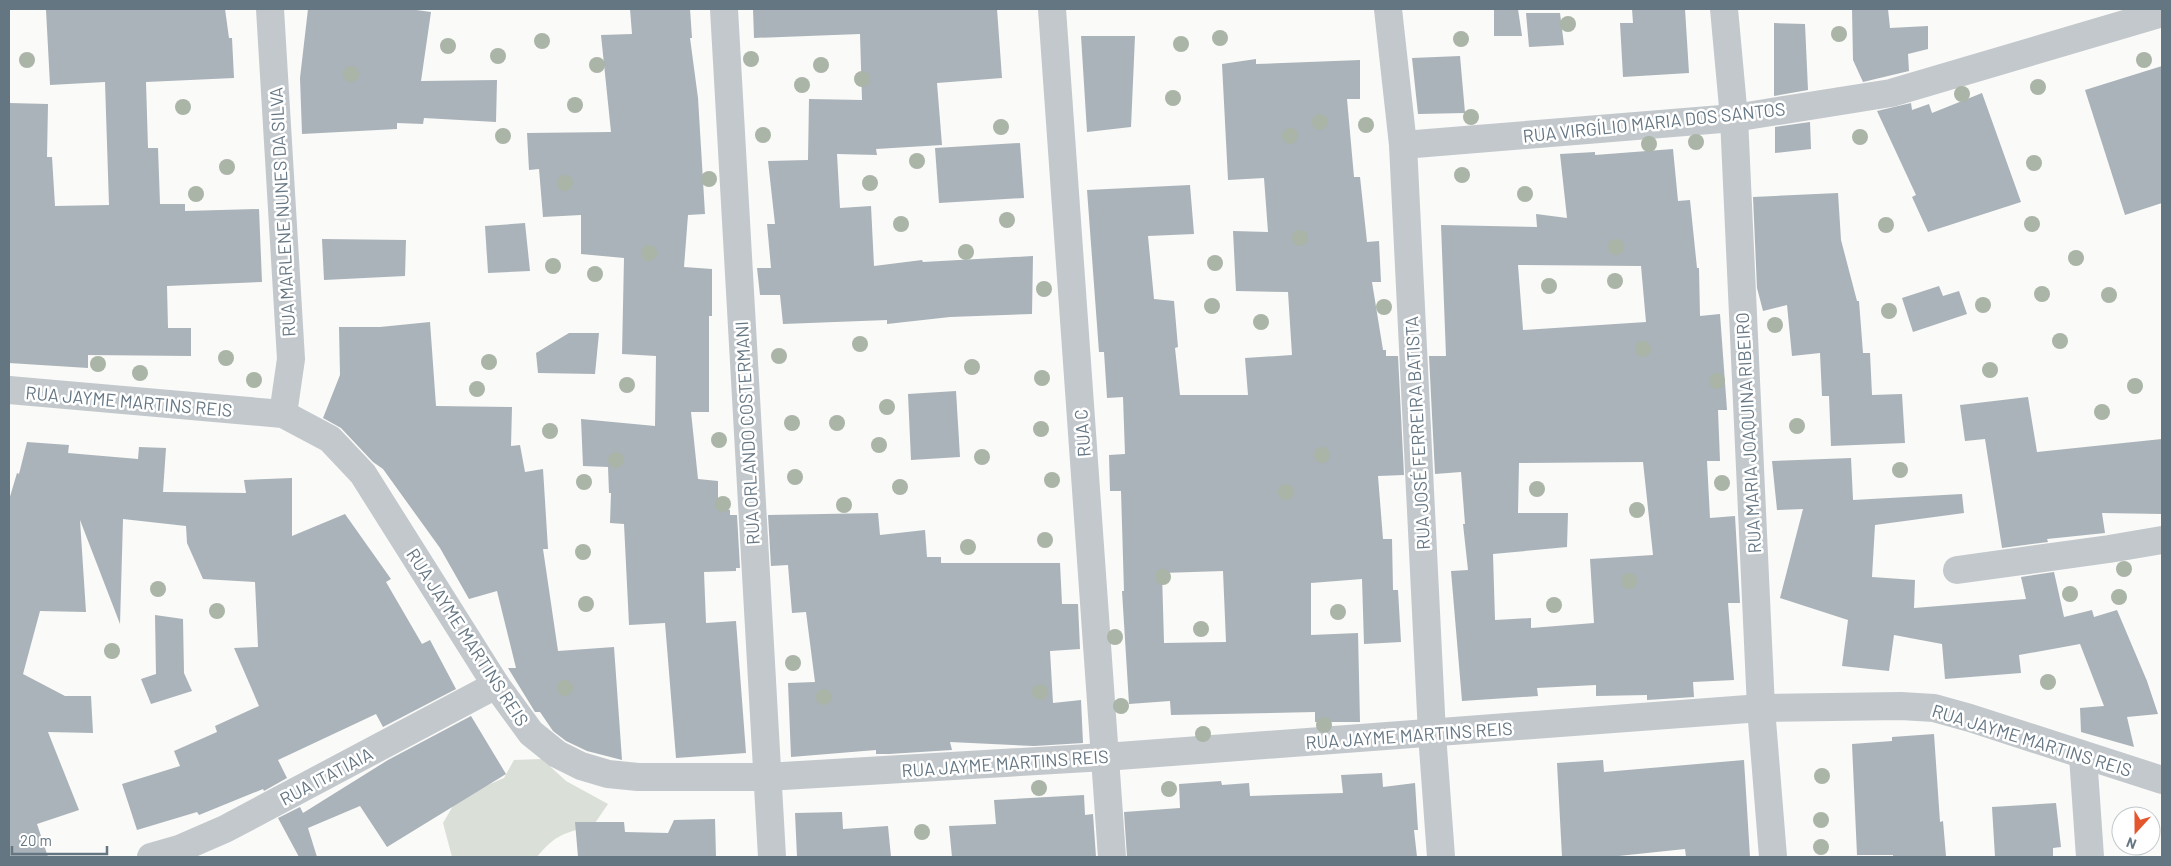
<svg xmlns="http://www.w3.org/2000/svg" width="2171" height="866" viewBox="0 0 2171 866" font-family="Barlow,sans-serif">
<rect width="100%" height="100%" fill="#fafaf8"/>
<path fill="#dadfd7" d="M542,759l24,22 42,23 -15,22c-28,6 -38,9 -56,31h-85l-9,-34 10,-17 21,-15 30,-13 10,-18z"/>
<g fill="#aab3b9" fill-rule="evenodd">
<polygon points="66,9 225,9 229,38 232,38 234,78 146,82 148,148 158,148 160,204 185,204 185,211 259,209 262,282 167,286 168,328 191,328 191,356 88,355 88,368 9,363 9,103 48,104 47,157 52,157 55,206 109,205 105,82 50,85 46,10"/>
<polygon points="308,9 409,9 431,12 421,81 497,80 496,122 424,118 423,124 397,123 397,129 302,134 300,78"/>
<polygon points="630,9 690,9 692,38 690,38 698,98 705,214 688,215 684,267 712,269 712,316 709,316 709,412 691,412 698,479 718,481 718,509 730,510 730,515 737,515 740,568 736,568 736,571 704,572 706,623 736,621 746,753 676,758 665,623 629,625 624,524 610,523 611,493 609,493 608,467 583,466 581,419 655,426 656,356 622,354 624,258 581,254 581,215 543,217 539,169 529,170 527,133 611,132 601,35 632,34"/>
<polygon points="753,9 997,9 1002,78 937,83 942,145 876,149 877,155 837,154 840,208 871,206 874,266 922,260 923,262 1033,256 1032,314 950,317 887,324 887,320 783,324 780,295 760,295 757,268 771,268 767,224 775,224 768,161 808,160 809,99 862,100 860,34 754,38"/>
<polygon points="1494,9 1518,9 1522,36 1494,36"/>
<polygon points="1632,9 1685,9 1689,73 1623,77 1620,23 1633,23"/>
<polygon points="1852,9 1888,9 1890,28 1928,26 1928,49 1908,54 1909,71 1863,82 1853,60"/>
<polygon points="1526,13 1560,13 1564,45 1529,47"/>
<polygon points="1774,23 1805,24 1808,90 1774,96"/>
<polygon points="1081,36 1135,36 1131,127 1087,132"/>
<polygon points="1460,56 1465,113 1418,114 1412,58"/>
<path d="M1256,59v5l104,-4v39h-13l7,78h6l7,65 12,-1 2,41h-9l11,68h3v6h12l6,119 -26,1 5,63h9l1,51h5l3,52 -37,2 -2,-65 -51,4v52l47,-2 2,89h-45v-10l-144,3 -1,-14 -41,3 -7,-113h2l-3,-100h-11l-1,-36 16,-1 -2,-57 -16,1 -3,-46h-5l-12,-162 103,-5 4,49 -46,2 6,63 20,2 4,46 -3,1 5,47h68l-3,-37 47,-3 -4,-63 -52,-1 -3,-60 35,1 -4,-54 -36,2 -6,-116zM1223,571l3,71 -62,1 -2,-70z"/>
<polygon points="2162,66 2162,203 2125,215 2085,90"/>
<polygon points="1982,93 2021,202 1928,232 1912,197 1916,195 1877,111 1911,103 1912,110 1929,104 1932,113"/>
<polygon points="1810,122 1811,149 1775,153 1775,127"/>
<polygon points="1020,143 1024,198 939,203 935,148"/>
<path d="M1673,149l5,52 12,-1 7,68h2l1,48 20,-2 7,96h-9l2,51h-13l3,57 25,-2 5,87h-12l6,77 -41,2 1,15 -47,3v-5l-51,1v-11l-59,3 1,8 -76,5 -11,-130 17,-1 -5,-46h2l-4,-52 -26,2 -6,-118h17l-5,-131 96,2 -1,-13 31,4 -7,-64 35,-2v3zM1518,265l123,1 5,56 -123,8zM1643,462l10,93 -63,4 4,64 -63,5v-10l-36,2 -2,-66 74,-7 1,-34h-50l1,-50z"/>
<polygon points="1838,193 1841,240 1857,301 1859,301 1863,353 1870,353 1872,395 1902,394 1905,443 1831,446 1829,396 1822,396 1820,353 1792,356 1787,305 1763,311 1757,288 1753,197"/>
<polygon points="525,223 530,271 488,273 485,226"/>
<polygon points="322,239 406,240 405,276 324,280"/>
<polygon points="1939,286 1943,296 1959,291 1967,314 1913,332 1902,298"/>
<polygon points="430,322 436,406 512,407 511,446 520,445 525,472 543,469 548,549 543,549 558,651 614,647 622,760 587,751 566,741 553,731 540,712 535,712 508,668 516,668 497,591 469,599 440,548 383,469 373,462 341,428 323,418 340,375 339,327 380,327"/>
<polygon points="569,333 599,333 595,374 538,373 536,353"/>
<polygon points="956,391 960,457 911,460 908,394"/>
<polygon points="2028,397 2037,452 2162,439 2162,514 2102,513 2105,533 2047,539 2048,542 2002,548 1985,439 1965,441 1960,405"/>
<polygon points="27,442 69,445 68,453 138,459 139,447 166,448 163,492 246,493 244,480 292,478 292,536 345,514 391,579 386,582 422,644 430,640 456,689 383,727 376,714 278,760 287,778 264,791 263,789 199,815 197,812 137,830 122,784 180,766 174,751 217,732 215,726 259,706 234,648 258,647 255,582 203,579 187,543 186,526 123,519 120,624 80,520 86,612 40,611 23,674 65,696 91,696 93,733 48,732 79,810 37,824 48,857 9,857 9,500 17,473 19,474"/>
<polygon points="1851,458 1853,500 1962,494 1964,513 1875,525 1872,577 1915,580 1914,608 2026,599 2021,577 2054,572 2064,617 2092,610 2094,617 2117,610 2147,681 2158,714 2127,717 2134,747 2081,732 2080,708 2104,706 2080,644 2019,655 2021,673 1945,679 1942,644 1894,635 1889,671 1842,666 1848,620 1780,598 1803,509 1777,510 1772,461"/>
<polygon points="878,513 880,535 925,530 927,557 941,557 941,563 1060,563 1062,604 1078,604 1080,649 1050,651 1053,703 1081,700 1083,743 1034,746 950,742 952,750 889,754 876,754 876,750 791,757 788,683 815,682 806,612 792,613 788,565 771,566 768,515"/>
<polygon points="155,615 183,619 184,673 192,691 151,704 141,679 156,674"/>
<polygon points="471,716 506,774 387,847 360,806 308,828 317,857 299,857 278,818 300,807 303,813 388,760"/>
<polygon points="1934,734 1940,822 1943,821 1946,856 1893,857 1893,855 1857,855 1852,744 1892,741 1892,737"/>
<polygon points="1603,760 1604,772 1744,760 1750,857 1686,857 1685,849 1609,857 1562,857 1557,763"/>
<polygon points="1382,773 1383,787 1415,783 1418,830 1414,830 1417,857 1127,857 1124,812 1180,808 1179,784 1221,781 1222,785 1249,783 1250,796 1343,793 1341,775"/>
<polygon points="1084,795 1085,815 1093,814 1096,857 952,857 949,826 996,824 994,800"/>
<polygon points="2056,803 2061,847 2053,848 2053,857 1995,857 1992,807"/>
<polygon points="842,812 843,829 888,826 891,857 797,857 795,813"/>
<polygon points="715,819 716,857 578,857 575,822 624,822 625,832 668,833 674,820"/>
</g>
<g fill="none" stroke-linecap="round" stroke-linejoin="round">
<g stroke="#c3c8cc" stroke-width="28">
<polyline points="270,9 291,359 283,414"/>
<polyline points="724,9 772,857"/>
<polyline points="1052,9 1112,857"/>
<polyline points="1388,9 1403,145 1432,734 1441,857"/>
<polyline points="1724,9 1734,118 1761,708 1773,857"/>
<polyline points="1403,145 1734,118 1891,93 2162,13"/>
<polyline points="9,390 283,414 330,439 363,474 496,685 531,733 557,754 581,766 608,774 638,777 766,777 1105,757 1761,708 1901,706 1934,708 1970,718 2162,780"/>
<polyline points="1957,570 2109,549 2162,540"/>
<polyline points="2083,756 2090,857"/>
<polyline points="151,857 179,849 225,829 496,685"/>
</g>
</g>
<g fill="#aab4a7">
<circle cx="1568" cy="24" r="8"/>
<circle cx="1839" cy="34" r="8"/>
<circle cx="1220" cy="38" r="8"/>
<circle cx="1461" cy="39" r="8"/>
<circle cx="542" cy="41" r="8"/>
<circle cx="1181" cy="44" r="8"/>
<circle cx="448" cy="46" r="8"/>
<circle cx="498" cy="56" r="8"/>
<circle cx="751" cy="59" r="8"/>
<circle cx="27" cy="60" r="8"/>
<circle cx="2144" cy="60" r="8"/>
<circle cx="597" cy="65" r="8"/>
<circle cx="821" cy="65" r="8"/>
<circle cx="351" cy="74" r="8"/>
<circle cx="862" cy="79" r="8"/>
<circle cx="802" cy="85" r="8"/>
<circle cx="2038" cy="87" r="8"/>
<circle cx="1962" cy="94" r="8"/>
<circle cx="1173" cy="98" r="8"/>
<circle cx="575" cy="105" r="8"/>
<circle cx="183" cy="107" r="8"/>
<circle cx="1471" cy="117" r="8"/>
<circle cx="1320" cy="122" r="8"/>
<circle cx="1366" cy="125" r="8"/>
<circle cx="1001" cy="127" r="8"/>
<circle cx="763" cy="135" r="8"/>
<circle cx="503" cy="136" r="8"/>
<circle cx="1290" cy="136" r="8"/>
<circle cx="1860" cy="137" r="8"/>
<circle cx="1696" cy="142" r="8"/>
<circle cx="1649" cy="144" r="8"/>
<circle cx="917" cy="161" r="8"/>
<circle cx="2034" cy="163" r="8"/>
<circle cx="227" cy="167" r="8"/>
<circle cx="1462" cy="175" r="8"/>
<circle cx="709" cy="179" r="8"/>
<circle cx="565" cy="183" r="8"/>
<circle cx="870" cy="183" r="8"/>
<circle cx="196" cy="194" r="8"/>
<circle cx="1525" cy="194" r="8"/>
<circle cx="1007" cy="220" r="8"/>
<circle cx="901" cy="224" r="8"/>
<circle cx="2032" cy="224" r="8"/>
<circle cx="1886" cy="225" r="8"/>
<circle cx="1300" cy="238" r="8"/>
<circle cx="1616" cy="247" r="8"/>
<circle cx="966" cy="252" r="8"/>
<circle cx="649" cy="253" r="8"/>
<circle cx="2076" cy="258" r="8"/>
<circle cx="1215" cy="263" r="8"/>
<circle cx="553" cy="266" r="8"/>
<circle cx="595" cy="274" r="8"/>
<circle cx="1615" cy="281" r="8"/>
<circle cx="1549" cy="286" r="8"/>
<circle cx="1044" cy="289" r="8"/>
<circle cx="2042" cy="294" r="8"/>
<circle cx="2109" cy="295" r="8"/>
<circle cx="1983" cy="305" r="8"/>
<circle cx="1212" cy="306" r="8"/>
<circle cx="1384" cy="307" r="8"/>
<circle cx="1889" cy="311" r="8"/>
<circle cx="1261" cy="322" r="8"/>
<circle cx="1775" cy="325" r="8"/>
<circle cx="2060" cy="341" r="8"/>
<circle cx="860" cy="344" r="8"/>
<circle cx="1643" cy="349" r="8"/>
<circle cx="779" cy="356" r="8"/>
<circle cx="226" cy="358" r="8"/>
<circle cx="489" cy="362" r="8"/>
<circle cx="98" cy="364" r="8"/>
<circle cx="972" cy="367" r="8"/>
<circle cx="1990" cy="370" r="8"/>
<circle cx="140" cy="373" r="8"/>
<circle cx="1042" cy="378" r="8"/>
<circle cx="254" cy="380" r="8"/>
<circle cx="1717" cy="381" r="8"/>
<circle cx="627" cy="385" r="8"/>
<circle cx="2135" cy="386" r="8"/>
<circle cx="477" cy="389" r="8"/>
<circle cx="887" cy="407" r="8"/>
<circle cx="2102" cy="412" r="8"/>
<circle cx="792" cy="423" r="8"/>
<circle cx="837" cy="423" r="8"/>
<circle cx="1797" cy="426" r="8"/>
<circle cx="1041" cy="429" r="8"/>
<circle cx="550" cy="431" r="8"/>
<circle cx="719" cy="440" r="8"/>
<circle cx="879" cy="445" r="8"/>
<circle cx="1322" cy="455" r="8"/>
<circle cx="982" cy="457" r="8"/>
<circle cx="616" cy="460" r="8"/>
<circle cx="1900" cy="470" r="8"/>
<circle cx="795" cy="477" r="8"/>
<circle cx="1052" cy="480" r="8"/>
<circle cx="584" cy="482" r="8"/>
<circle cx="1722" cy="483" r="8"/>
<circle cx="900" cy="487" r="8"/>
<circle cx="1537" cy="489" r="8"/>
<circle cx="1286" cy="492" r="8"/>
<circle cx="723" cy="504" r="8"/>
<circle cx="844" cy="505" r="8"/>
<circle cx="1637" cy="510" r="8"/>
<circle cx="1045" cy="540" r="8"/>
<circle cx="968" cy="547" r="8"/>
<circle cx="583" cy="552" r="8"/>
<circle cx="2124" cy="569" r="8"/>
<circle cx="1163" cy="577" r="8"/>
<circle cx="1629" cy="581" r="8"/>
<circle cx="158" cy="589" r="8"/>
<circle cx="2070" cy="594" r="8"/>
<circle cx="2119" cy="597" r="8"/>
<circle cx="586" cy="604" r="8"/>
<circle cx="1554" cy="605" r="8"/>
<circle cx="217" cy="611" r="8"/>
<circle cx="1338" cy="612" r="8"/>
<circle cx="1201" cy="629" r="8"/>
<circle cx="1115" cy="637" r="8"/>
<circle cx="112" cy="651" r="8"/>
<circle cx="793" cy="663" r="8"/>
<circle cx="2048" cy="682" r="8"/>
<circle cx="565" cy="688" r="8"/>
<circle cx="1040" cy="692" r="8"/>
<circle cx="824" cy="697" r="8"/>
<circle cx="1121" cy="706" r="8"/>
<circle cx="1324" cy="725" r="8"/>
<circle cx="1203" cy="734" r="8"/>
<circle cx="1822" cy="776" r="8"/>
<circle cx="1039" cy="788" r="8"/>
<circle cx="1169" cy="789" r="8"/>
<circle cx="1821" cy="820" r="8"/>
<circle cx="922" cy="832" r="8"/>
<circle cx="1821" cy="847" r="8"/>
</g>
<g text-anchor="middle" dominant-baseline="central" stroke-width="5" stroke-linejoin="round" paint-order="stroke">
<g font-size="18" fill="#657683" stroke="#fff">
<text transform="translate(1654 122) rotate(-6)">RUA VIRGÍLIO MARIA DOS SANTOS</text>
<text transform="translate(282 212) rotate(-93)">RUA MARLENE NUNES DA SILVA</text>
<text transform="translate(129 401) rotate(5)">RUA JAYME MARTINS REIS</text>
<text transform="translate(747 433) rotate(-93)">RUA ORLANDO COSTERMANI</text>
<text transform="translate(1082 433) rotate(-94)">RUA C</text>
<text transform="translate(1417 433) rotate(-93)">RUA JOSÉ FERREIRA BATISTA</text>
<text transform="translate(1748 433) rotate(-93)">RUA MARIA JOAQUINA RIBEIRO</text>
<text transform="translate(468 637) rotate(57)">RUA JAYME MARTINS REIS</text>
<text transform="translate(1409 735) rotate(-4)">RUA JAYME MARTINS REIS</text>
<text transform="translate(2032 740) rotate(17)">RUA JAYME MARTINS REIS</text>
<text transform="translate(1005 763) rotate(-4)">RUA JAYME MARTINS REIS</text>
<text transform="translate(326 776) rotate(-28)">RUA ITATIAIA</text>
</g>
</g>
<rect width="2171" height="866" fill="none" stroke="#657683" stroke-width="20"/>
<g transform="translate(2136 831) rotate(201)"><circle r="24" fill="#ffffff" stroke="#c1c8cd"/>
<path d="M0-4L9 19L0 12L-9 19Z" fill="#e4572e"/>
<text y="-8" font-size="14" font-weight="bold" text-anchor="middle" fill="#657683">N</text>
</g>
<path d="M12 846v8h95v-8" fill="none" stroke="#657683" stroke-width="2.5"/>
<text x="20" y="846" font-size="15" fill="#657683" stroke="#ffffff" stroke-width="4" paint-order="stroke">20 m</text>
</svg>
